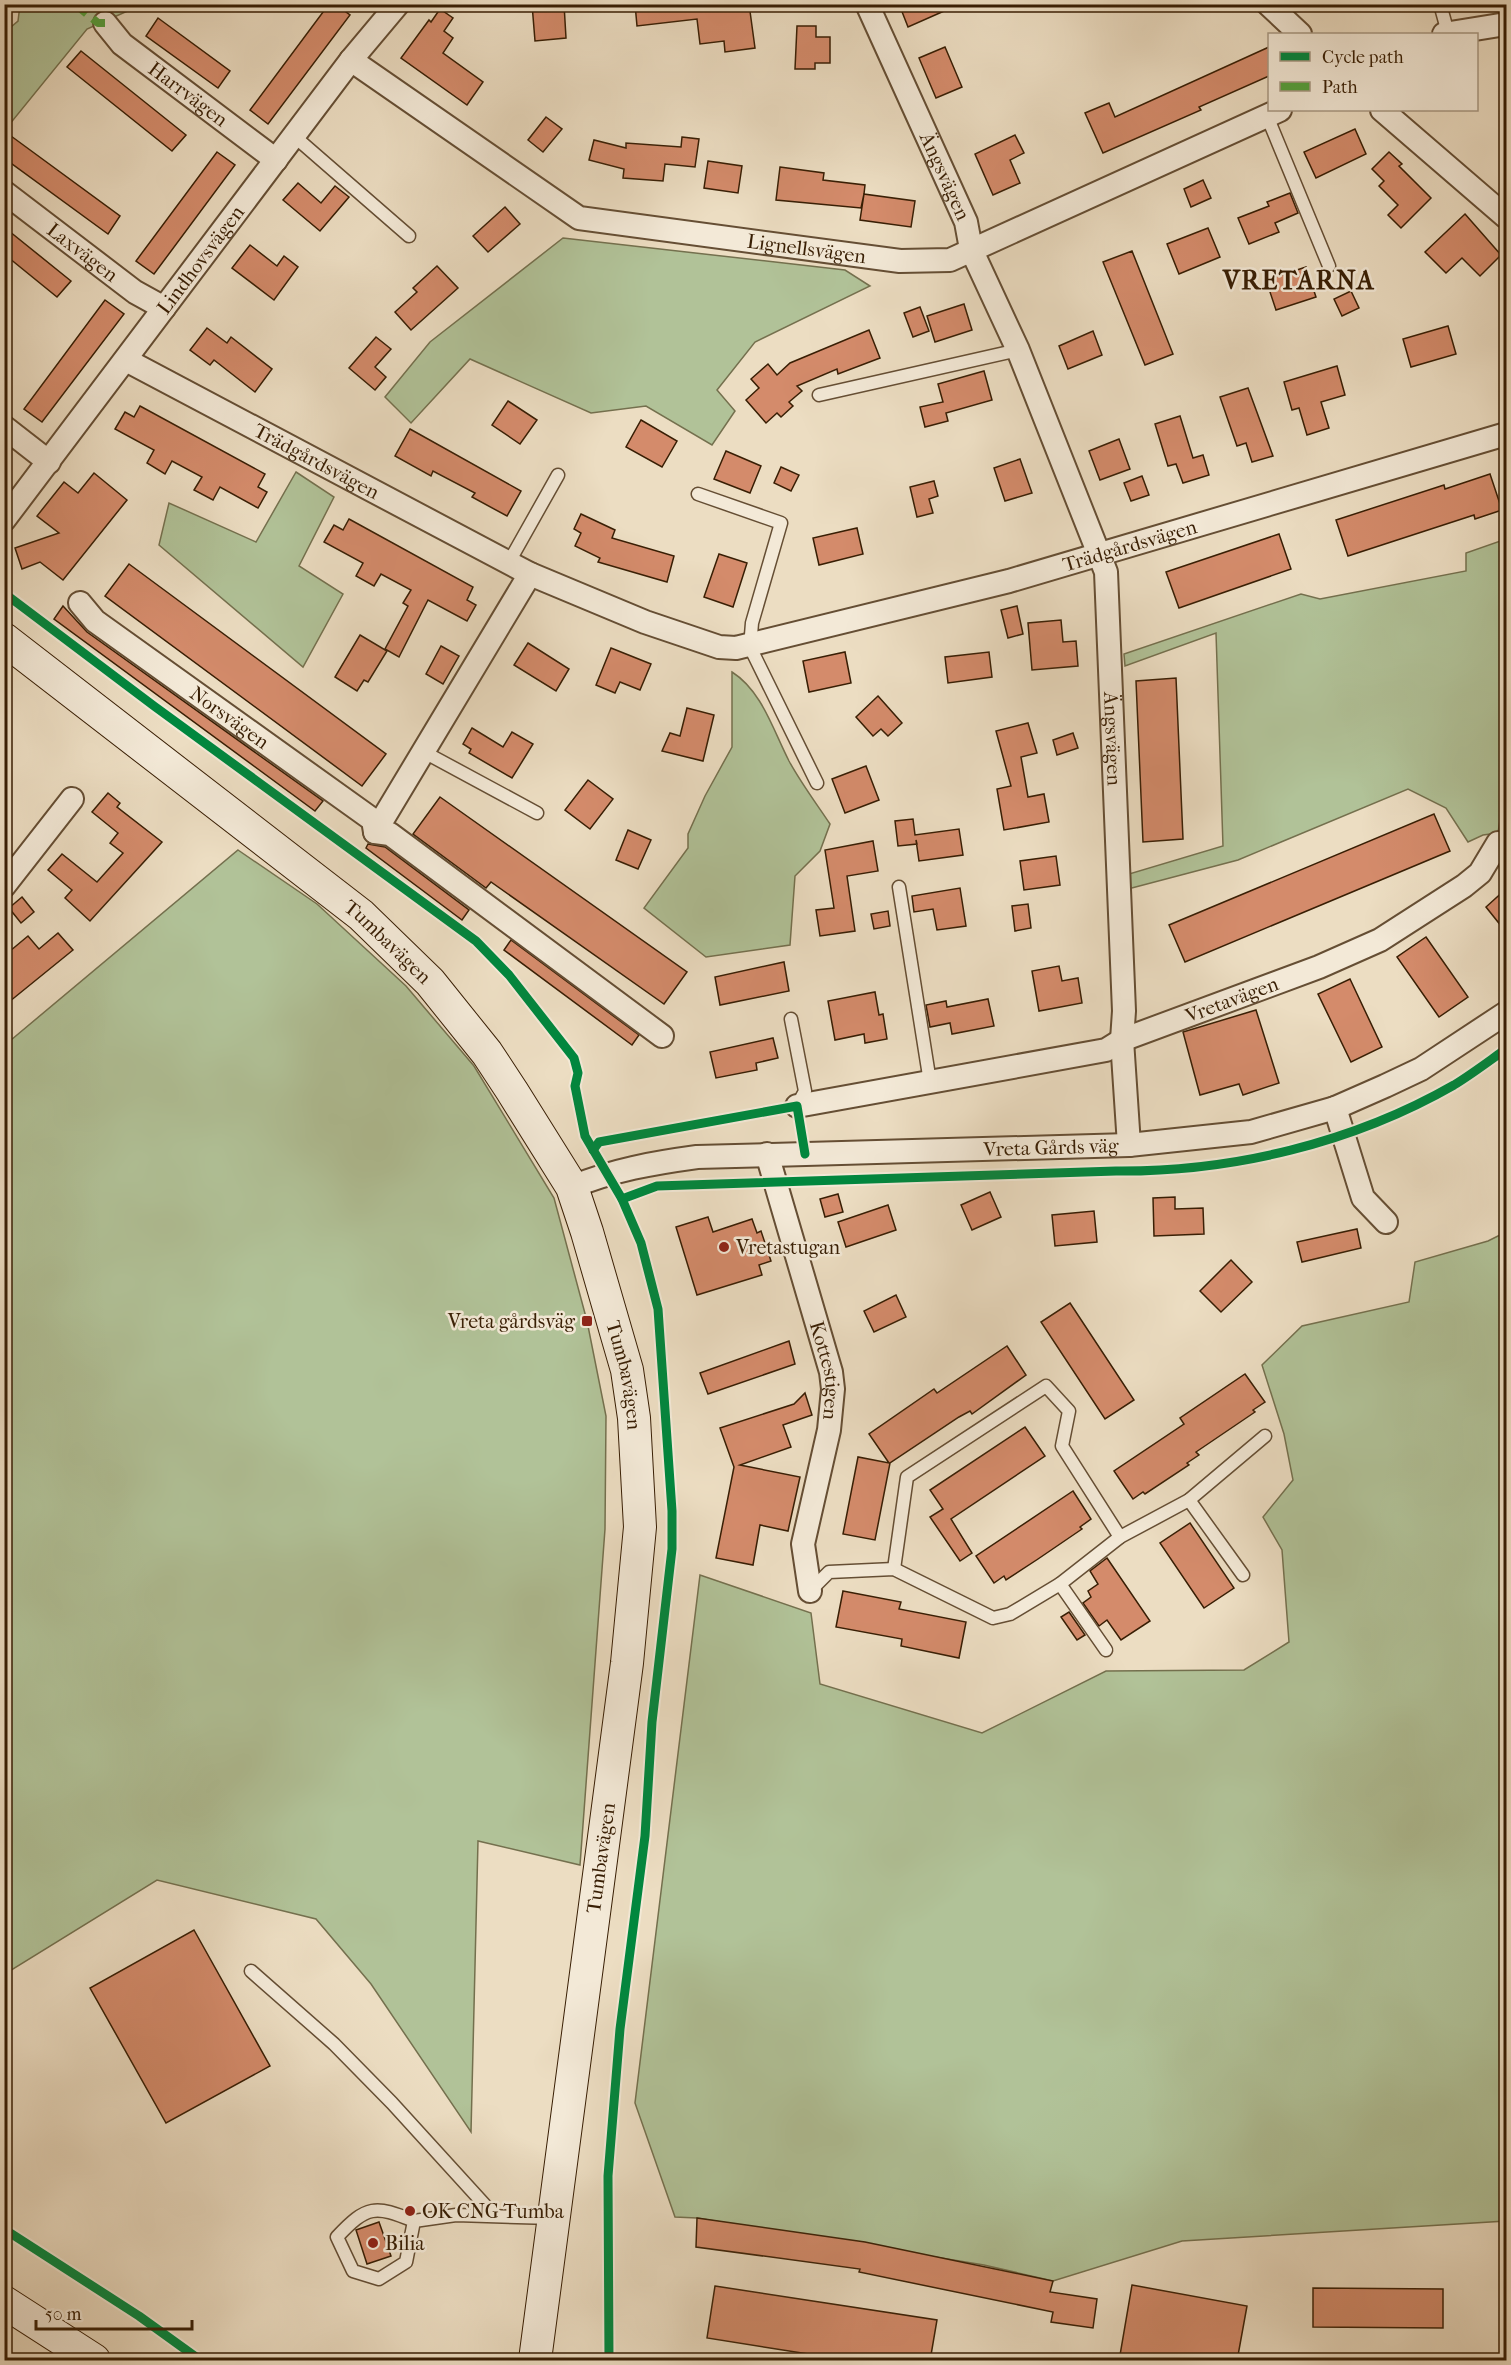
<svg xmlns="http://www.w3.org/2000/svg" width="1511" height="2365" viewBox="0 0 1511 2365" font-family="'IM FELL French Canon',serif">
<rect width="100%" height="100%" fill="#ecddc2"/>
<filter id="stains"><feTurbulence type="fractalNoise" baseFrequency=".00333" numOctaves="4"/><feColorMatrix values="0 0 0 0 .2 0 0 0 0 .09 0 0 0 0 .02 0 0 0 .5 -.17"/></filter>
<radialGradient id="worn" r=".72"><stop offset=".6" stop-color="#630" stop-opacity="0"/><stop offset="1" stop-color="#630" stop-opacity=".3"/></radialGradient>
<g fill="#b1c298" stroke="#74704e" stroke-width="1.5">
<polygon points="20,5 141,5 87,29 5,130 5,32 18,21"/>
<polygon points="563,238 845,270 870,286 755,342 717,390 735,411 712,445 646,406 591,413 470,359 411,423 385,397 430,342"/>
<polygon points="296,472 334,497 299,566 343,594 303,667 159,545 169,503 256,542"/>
<polygon points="1506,539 1506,806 1502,807 1498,833 1483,835 1468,842 1446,808 1408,789 1238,860 1128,889 1129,874 1223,846 1216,633 1125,666 1124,654 1301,594 1320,599 1466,571 1466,553"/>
<path d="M732,672c30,19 41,58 57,89 12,22 27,42 41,63l-10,27 -25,25 -5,69 -84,12 -62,-49 44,-60v-14l17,-38 27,-49z"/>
<polygon points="238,850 317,904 406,986 474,1066 554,1198 587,1321 606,1416 605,1529 580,1865 478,1841 471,2132 371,1984 316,1919 157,1880 5,1974 5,1045"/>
<polygon points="1506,1232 1506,2221 1182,2241 1053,2281 984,2265 697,2218 675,2217 635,2103 700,1575 811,1613 820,1684 982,1733 1106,1671 1244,1670 1289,1642 1282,1550 1263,1517 1293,1480 1284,1434 1262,1365 1302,1326 1409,1302 1415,1262 1488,1241"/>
</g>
<g fill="#d48b6b" stroke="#381e04" stroke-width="1.5">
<polygon points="329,4 335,4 350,15 268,124 250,110"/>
<polygon points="532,4 564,4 566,38 535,41"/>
<polygon points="635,4 749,4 755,48 725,52 724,41 700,44 697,19 637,26"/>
<polygon points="899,4 960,4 908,27"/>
<polygon points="440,9 453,18 444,31 453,38 443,53 483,82 467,105 401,58 429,20 431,22"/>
<polygon points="158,18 230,71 218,88 146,36"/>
<polygon points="797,26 816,26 816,37 830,37 830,63 815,63 815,69 795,69"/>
<polygon points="945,47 962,87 936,98 919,58"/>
<polygon points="1269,47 1269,76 1199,107 1201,110 1103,153 1085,113 1109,103 1115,117"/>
<polygon points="81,51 186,135 172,151 67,67"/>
<polygon points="546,117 562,129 543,152 528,140"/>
<polygon points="1355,129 1366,154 1316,178 1304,152"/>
<polygon points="1015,135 1024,153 1010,160 1020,183 993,195 975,154"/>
<polygon points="11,136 120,216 108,234 4,158 4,146"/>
<polygon points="682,137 699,139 695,167 665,164 663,181 623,178 624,169 589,160 594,140 626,148 626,143 681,147"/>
<polygon points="217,152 235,165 154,274 136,261"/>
<polygon points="1389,152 1402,164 1399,166 1431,198 1401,228 1388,215 1398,205 1379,186 1384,181 1372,169"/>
<polygon points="708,161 742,166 738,193 704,188"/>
<polygon points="780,167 824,173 823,180 865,185 864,194 915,201 911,227 860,220 864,194 861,208 776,200"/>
<polygon points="1203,180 1211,198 1191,207 1184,189"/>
<polygon points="298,183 321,203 335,186 349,197 320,231 283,200"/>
<polygon points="1290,193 1298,213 1275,223 1279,232 1249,244 1238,218 1269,206 1267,202"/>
<polygon points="505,207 520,224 488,252 473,236"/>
<polygon points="1465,214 1501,255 1480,276 1462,258 1446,273 1425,252"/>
<polygon points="4,227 71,281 57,297 4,254"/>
<polygon points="1208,228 1220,257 1179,274 1167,244"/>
<polygon points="250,245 277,266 284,256 298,267 274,300 232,268"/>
<polygon points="1132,251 1173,354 1145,365 1103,262"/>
<polygon points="437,266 458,288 411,330 395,312 417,292 413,288"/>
<polygon points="1306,267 1316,297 1276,310 1266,280"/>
<polygon points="1351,291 1359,308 1342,316 1334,299"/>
<polygon points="105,300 124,314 42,422 24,409"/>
<polygon points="964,304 972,330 935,342 927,316"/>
<polygon points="920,307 929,331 913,337 904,313"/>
<polygon points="1448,326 1456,354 1411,367 1403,339"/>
<polygon points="207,328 227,343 231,337 272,369 255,392 214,360 210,365 190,350"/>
<polygon points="869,330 880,358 838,374 837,369 797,386 802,391 789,402 793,406 781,417 777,413 766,423 746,400 759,388 751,379 768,364 777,375 790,363"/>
<polygon points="1093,331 1102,355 1068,369 1059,346"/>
<polygon points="376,337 391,349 375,367 386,377 375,390 349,368"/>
<polygon points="1337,366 1345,395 1321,402 1329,428 1307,435 1299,408 1292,410 1284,382"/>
<polygon points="984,371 992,400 946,413 948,421 925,427 920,407 943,402 938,384"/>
<polygon points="1248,388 1273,456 1252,462 1246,443 1237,446 1220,397"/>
<polygon points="508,401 537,420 520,444 492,425"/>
<polygon points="140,406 265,474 258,487 267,492 258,508 220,487 213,500 194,490 202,477 172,461 165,474 147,463 154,450 115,429 125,412 134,417"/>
<polygon points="1180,416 1193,458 1203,455 1209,475 1183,483 1176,464 1168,466 1155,424"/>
<polygon points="641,420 677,441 662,467 626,447"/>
<polygon points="410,429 521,491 507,516 472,497 475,493 433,471 431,476 395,456"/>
<polygon points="1119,439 1130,469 1100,480 1089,451"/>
<polygon points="726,451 761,466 750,493 714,479"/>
<polygon points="1020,459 1032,493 1005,501 994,468"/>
<polygon points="781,467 799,475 791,491 774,483"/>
<polygon points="94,473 127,500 63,580 40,562 22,569 15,548 59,533 37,516 64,482 78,493"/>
<polygon points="1490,474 1502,510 1475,519 1474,515 1348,556 1336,520 1444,485 1445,489"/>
<polygon points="1142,476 1149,495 1131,501 1124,483"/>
<polygon points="934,481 938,496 929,499 933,513 917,517 910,487"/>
<polygon points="581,514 615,530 612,538 674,556 667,582 598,562 600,558 575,546 581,533 574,529"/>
<polygon points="349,519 473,587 467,600 476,605 467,621 428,600 399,657 385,649 408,606 403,603 411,590 381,574 374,586 356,576 363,563 324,542 334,525 343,530"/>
<polygon points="857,528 863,554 819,565 813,538"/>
<polygon points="1279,534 1291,569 1179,608 1166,572"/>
<polygon points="719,554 747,563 733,607 704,597"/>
<polygon points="129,564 386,754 362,786 105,596"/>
<polygon points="63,606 87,632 323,801 315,811 54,619"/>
<polygon points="1017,606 1023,634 1008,638 1001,610"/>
<polygon points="1061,620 1063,642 1076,641 1078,666 1032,670 1028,623"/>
<polygon points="360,635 387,651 368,682 364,680 357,691 335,677"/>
<polygon points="528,643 569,669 556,691 514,665"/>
<polygon points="441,646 459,656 443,684 426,674"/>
<polygon points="611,648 651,664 640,690 620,682 615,693 596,685"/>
<polygon points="845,652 851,683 809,692 803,661"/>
<polygon points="989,652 992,677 948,683 945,657"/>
<polygon points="1176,678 1183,839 1143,842 1136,681"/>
<polygon points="878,696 902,723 888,736 881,729 873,736 856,717"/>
<polygon points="687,708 714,715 703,761 662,751 670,733 680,736"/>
<polygon points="1028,723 1037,753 1021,757 1028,797 1044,794 1049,822 1004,830 997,789 1011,786 996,731"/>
<polygon points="472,728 503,747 512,732 533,744 512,778 469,753 471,749 463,744"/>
<polygon points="1073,733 1078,748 1057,755 1053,740"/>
<polygon points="866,766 879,800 845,813 832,779"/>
<polygon points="588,780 613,799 590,829 565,810"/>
<polygon points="108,793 120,803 117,807 162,842 90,921 65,898 72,890 48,870 62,854 97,882 123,853 110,843 118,833 92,812"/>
<polygon points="440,797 687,972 664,1004 491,882 486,888 413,834"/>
<polygon points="1434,814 1450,851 1185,962 1169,925"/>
<polygon points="913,819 915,835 959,829 963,855 919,861 916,840 917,844 898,846 895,821"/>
<polygon points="628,830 651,840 638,869 616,860"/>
<polygon points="873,841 878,871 847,876 855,931 820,936 816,910 834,908 825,850"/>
<polygon points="368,844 385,847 469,910 462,920 366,848"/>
<polygon points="1056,856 1060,885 1024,890 1020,861"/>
<polygon points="960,888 966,926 937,930 933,909 914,912 912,896"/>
<polygon points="1506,889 1506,932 1486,907"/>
<polygon points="22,897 34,912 21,923 9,908"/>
<polygon points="1028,904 1031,928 1015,931 1012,906"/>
<polygon points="888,911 890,926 874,929 871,914"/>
<polygon points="58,933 73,950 4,1006 4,956 28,936 39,949"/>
<polygon points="1426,937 1468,997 1439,1017 1397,957"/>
<polygon points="511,940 639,1035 632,1045 504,950"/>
<polygon points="784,962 789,991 720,1005 715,977"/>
<polygon points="1059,966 1062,981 1078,978 1082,1003 1039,1011 1032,971"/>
<polygon points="1350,979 1382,1047 1351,1062 1318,994"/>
<polygon points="875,992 879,1015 883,1014 887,1039 865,1043 864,1034 835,1040 828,1001"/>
<polygon points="988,999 994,1026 952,1034 950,1023 930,1027 926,1005 946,1001 947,1007"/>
<polygon points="1256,1010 1279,1083 1243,1095 1239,1084 1200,1095 1183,1032"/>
<polygon points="773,1038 778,1058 756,1063 757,1070 716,1078 710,1052"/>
<polygon points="990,1192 1001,1217 972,1230 961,1205"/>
<polygon points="838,1194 843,1212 825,1217 820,1199"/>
<polygon points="1175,1197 1175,1209 1203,1208 1204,1234 1154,1236 1153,1198"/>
<polygon points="888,1205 896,1230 846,1247 838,1222"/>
<polygon points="1094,1211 1097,1242 1055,1246 1052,1215"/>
<polygon points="708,1217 713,1232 752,1219 757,1233 761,1231 771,1261 759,1265 762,1275 697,1295 676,1227"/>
<polygon points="1357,1229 1361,1248 1302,1262 1297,1242"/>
<polygon points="1231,1260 1252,1282 1221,1312 1200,1291"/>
<polygon points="896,1295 906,1317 874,1332 864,1311"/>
<polygon points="1070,1303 1134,1400 1105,1419 1041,1322"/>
<polygon points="789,1341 795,1364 708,1394 700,1373"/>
<polygon points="1007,1346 1026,1375 972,1414 970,1411 959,1417 890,1463 875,1540 843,1534 858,1457 889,1463 869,1434 934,1389 937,1393"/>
<polygon points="1245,1374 1265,1402 1253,1410 1255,1412 1196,1452 1199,1455 1187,1463 1189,1465 1145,1494 1143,1492 1133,1499 1114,1471 1184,1424 1180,1418"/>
<polygon points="805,1393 812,1415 783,1425 791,1447 740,1465 800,1477 788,1531 760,1525 753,1565 716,1558 734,1467 720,1428 794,1404"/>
<polygon points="1025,1427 1045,1456 951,1519 972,1553 960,1561 930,1517 943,1509 930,1490"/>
<polygon points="1073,1491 1091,1519 1080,1527 1082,1529 1038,1559 1006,1580 1004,1576 994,1583 976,1556"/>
<polygon points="1190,1523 1234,1588 1204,1608 1160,1543"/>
<polygon points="1107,1558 1150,1621 1121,1640 1107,1620 1099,1626 1083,1603 1091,1597 1088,1591 1098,1584 1090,1571"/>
<polygon points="843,1591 901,1602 899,1609 966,1622 959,1658 901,1646 902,1639 836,1627"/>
<polygon points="1069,1612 1085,1635 1077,1640 1061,1617"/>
<polygon points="194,1930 270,2066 166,2123 90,1988"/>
<polygon points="697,2218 865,2242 1053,2281 1050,2292 1097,2299 1093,2328 1051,2322 1053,2312 859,2272 860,2269 696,2247"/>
<polygon points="379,2222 391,2256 367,2264 356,2230"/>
<polygon points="1132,2285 1247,2306 1237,2361 1119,2361"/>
<polygon points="715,2286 937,2320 930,2361 853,2361 707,2338"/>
<polygon points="1313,2288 1443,2289 1443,2328 1313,2327"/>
</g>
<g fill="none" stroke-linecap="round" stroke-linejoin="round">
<g stroke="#654e34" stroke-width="15">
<g id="service">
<polyline points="1440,4 1448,33"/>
<polyline points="1267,116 1329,266"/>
<polyline points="294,136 409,236"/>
<polyline points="819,395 1018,350"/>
<polyline points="698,494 781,523 752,623 750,647 817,783"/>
<polyline points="509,562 558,475"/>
<polyline points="424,752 537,813"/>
<polyline points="899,887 930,1082"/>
<polyline points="791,1019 805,1091 797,1106"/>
<polyline points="1189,1500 1243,1575"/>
<polyline points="894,1569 907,1477 1046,1386 1069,1411 1062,1446 1120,1537"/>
<polyline points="1060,1584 1106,1650"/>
<polyline points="810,1591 829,1572 894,1569 993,1618 1010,1614 1060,1584 1120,1537 1189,1500 1265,1436"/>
<polyline points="251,1971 334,2044 392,2103 494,2215"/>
<path d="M414,2221c-39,-16 -47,-16 -77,16l16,34 26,8 27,-17 8,-41 42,-6 96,3"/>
</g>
</g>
<g stroke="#654e34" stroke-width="26">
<g id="minor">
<path id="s1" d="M867,4l99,218 5,27 47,101 88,222 18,439 -2,29 7,105"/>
<polyline points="1268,4 1300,34"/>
<path id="s2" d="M105,23l17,21 154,116"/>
<polyline points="1444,34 1506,24"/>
<path id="s3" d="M351,60l228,158 321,43 50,-1 330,-150"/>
<polyline points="1382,110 1506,217"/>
<path id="s4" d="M4,192l131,100 29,16"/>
<path id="s5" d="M126,360l404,214 115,48 74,25 17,1 273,-67 497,-147"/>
<polyline points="4,427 49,462"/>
<path id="s6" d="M4,520l347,-460 47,-56"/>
<path id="s7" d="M80,603l15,18 278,199 2,12 15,2 272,202"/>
<polyline points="375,832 530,574"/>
<polyline points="4,886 72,799"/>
<path id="s8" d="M797,1106l309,-56 16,-10 197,-73 61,-27 84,-54 16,-13 18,-30"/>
<polyline points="1335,1108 1363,1198 1386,1222"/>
<path id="s9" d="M767,1154l64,218 2,17 -4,41 -26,114 7,47"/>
<path id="s10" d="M572,1187c41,-17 81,-24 125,-30l432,-12 122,-13 84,-24 50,-22 36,-17 85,-56"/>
</g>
</g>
<g stroke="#381e04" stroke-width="34">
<g id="secondary">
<path id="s11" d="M4,639l357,276 69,67 57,71 25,38 60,96 15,45 40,138 7,48 6,109 -13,136 -92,697"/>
<polyline points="4,2302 94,2360"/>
</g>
</g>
<use href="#service" stroke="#f3e9d7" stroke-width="12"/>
<use href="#minor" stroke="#f3e9d7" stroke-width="22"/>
<use href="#secondary" stroke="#f3e9d7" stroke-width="32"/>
<polyline stroke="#53a23d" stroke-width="8" stroke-dasharray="15 8" stroke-linecap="butt" points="75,4 98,23 105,23"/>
<g stroke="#f3e9d7" stroke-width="13">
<g id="cycleway">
<polyline points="4,593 154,706 476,941 509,975 574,1058 578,1073 575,1086 585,1136 622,1199 641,1243 658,1309 672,1511 672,1549 652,1722 645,1836 620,2029 608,2176 609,2360"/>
<polyline points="593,1150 599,1142 797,1106 805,1154"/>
<path d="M622,1199l35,-13 459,-15c116,1 237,-28 338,-86 18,-11 35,-24 52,-36"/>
<polyline points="4,2229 139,2316 200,2360"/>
</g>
</g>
<use href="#cycleway" stroke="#00873e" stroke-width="9"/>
</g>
<g fill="#8f2418" stroke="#f3e9d7" stroke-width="2">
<circle cx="724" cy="1247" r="6"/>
<rect x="581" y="1315" width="12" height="12" rx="3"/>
<circle cx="410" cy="2211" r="6"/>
<circle cx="373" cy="2243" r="6"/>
</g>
<g text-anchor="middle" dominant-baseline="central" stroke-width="5" stroke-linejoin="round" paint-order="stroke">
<g font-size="20" fill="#381e04" stroke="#f3e9d7">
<text stroke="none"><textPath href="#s2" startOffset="110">Harrvägen</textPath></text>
<text stroke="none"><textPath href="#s1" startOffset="189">Ängsvägen</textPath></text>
<text stroke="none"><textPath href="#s3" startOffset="507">Lignellsvägen</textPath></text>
<text stroke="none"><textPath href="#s4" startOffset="99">Laxvägen</textPath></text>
<text stroke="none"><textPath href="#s6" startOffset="326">Lindhovsvägen</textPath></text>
<text stroke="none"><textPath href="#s5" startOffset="216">Trädgårdsvägen</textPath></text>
<text stroke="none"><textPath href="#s5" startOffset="1084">Trädgårdsvägen</textPath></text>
<text stroke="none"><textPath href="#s7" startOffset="189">Norsvägen</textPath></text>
<text stroke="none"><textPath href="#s1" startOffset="784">Ängsvägen</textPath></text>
<text stroke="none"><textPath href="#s11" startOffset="489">Tumbavägen</textPath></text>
<text stroke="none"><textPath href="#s8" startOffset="450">Vretavägen</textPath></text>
<text stroke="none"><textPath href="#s10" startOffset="483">Vreta Gårds väg</textPath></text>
<text stroke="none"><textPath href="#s9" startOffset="225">Kottestigen</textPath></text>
<text stroke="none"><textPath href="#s11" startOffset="993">Tumbavägen</textPath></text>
<text transform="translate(601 1858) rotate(-82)">Tumbavägen</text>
</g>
<g font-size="20" fill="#381e04" stroke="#f3e9d7" text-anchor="start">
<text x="736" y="1247">Vretastugan</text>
<text x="575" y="1321" text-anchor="end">Vreta gårdsväg</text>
<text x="422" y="2211">OK CNG Tumba</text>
<text x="385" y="2243">Bilia</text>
</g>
<g font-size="26" font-weight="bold" letter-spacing="1.5" fill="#381e04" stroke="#f3e9d7">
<text x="1299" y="280">VRETARNA</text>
</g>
</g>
<rect width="1511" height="2365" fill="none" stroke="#ecddc2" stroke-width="24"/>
<rect x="6" y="6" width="1499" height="2353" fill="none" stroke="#381e04" stroke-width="3"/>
<rect x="12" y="12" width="1487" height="2341" fill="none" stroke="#381e04" stroke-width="1.5"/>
<rect x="1268" y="33" width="210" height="78" fill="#f3e9d7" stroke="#a89883" stroke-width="1.5"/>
<rect x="1280" y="52" width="30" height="9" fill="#00873e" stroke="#a89883" stroke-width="1.5"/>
<text x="1322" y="63" font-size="18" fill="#381e04">Cycle path</text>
<rect x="1280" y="82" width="30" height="9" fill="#53a23d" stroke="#a89883" stroke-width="1.5"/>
<text x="1322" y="93" font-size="18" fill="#381e04">Path</text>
<path d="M36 2320v9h156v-9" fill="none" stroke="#381e04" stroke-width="3"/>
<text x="45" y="2320" font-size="18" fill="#381e04" stroke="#f3e9d7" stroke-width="4.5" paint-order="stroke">50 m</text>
<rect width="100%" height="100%" filter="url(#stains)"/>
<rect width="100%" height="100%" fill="url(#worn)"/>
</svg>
